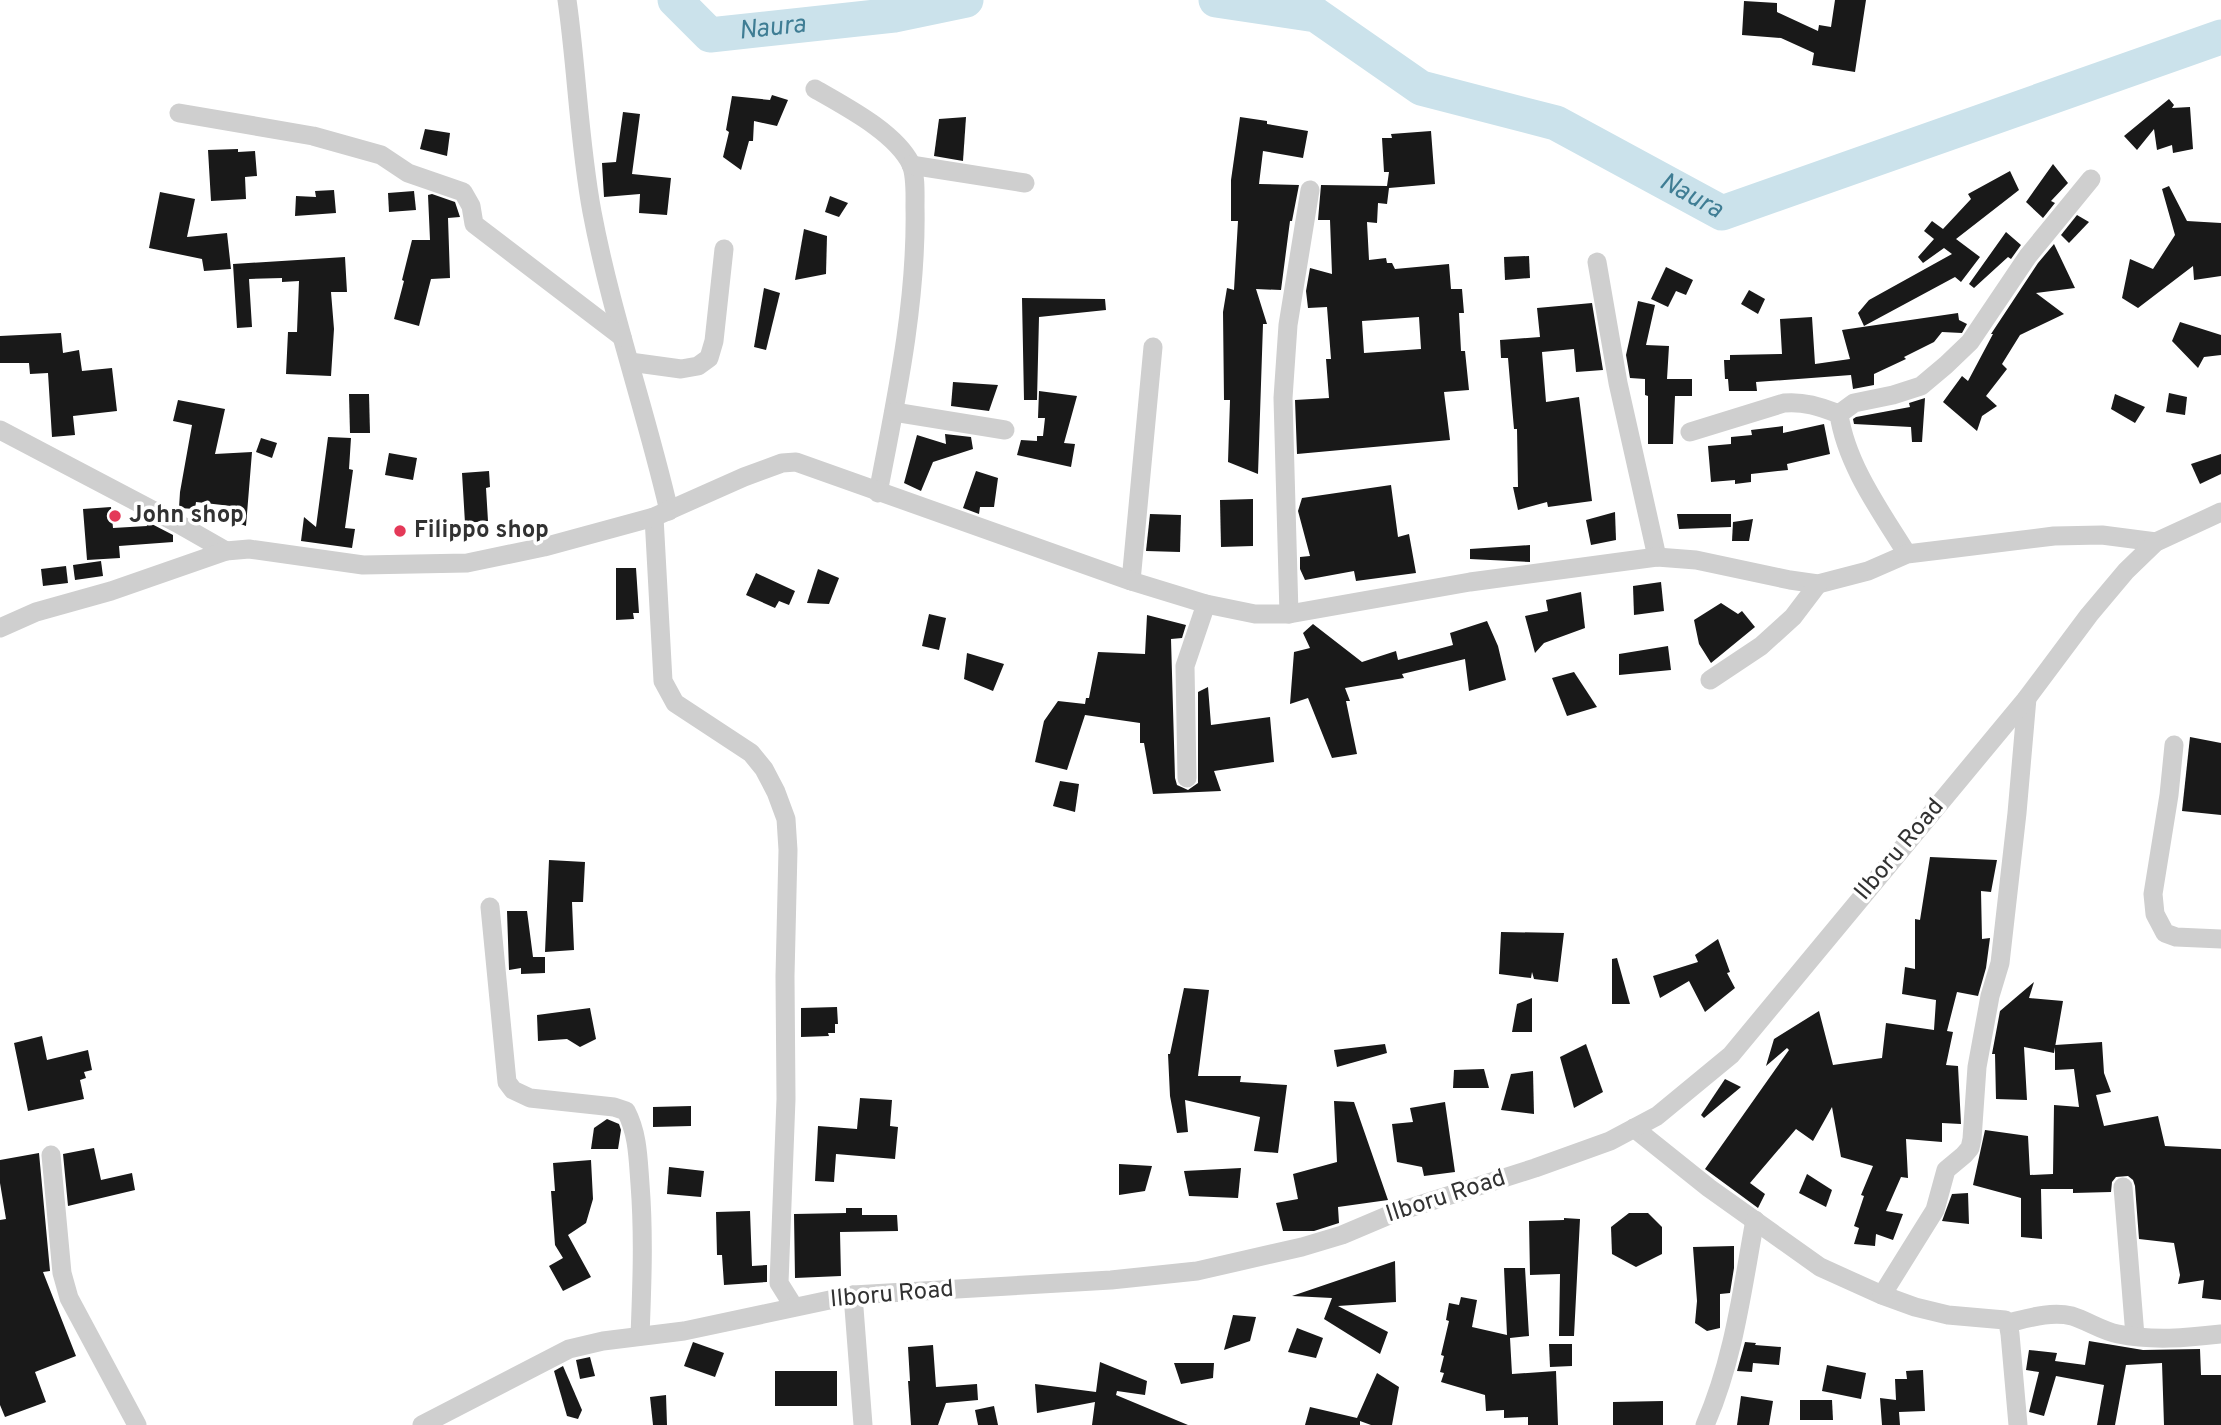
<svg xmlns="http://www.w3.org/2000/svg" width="2221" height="1425" viewBox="0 0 2221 1425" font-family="Overpass,sans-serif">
<rect width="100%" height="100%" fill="#fff"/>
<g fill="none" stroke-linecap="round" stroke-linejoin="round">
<g stroke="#cbe2eb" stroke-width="35">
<path id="s1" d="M675,0l35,35 184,-20 72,-15"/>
<path id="s2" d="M1216,0l100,15 105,73 135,35 166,90 499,-176"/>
</g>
</g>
<g fill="#191919" fill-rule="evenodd">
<polygon points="1835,0 1866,0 1855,72 1812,65 1814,53 1781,38 1742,35 1744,1 1777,3 1777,12 1818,31 1819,25 1831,27"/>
<polygon points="772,95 788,100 777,126 754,121 753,141 749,141 741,170 723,157 729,132 726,130 732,96 770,100"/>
<polygon points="2169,99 2174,105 2172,108 2190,107 2193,149 2173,153 2172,145 2157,150 2154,129 2137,150 2124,136"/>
<polygon points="623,112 640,114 632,174 671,178 667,215 639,213 640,194 604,197 602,163 616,162"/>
<polygon points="966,117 963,161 934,156 939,119"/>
<polygon points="1240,117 1267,121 1267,124 1308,131 1303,158 1263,151 1259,184 1299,185 1292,221 1290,221 1281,290 1256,289 1267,324 1263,324 1258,474 1228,462 1230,400 1224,400 1223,312 1227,288 1234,290 1238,221 1231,221 1231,180"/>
<polygon points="425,129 450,133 447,156 420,149"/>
<path d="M1431,131l4,53 -46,4 -2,16 -9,-1 -1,20 -10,-1 2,38 17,-2 1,5h5l3,6 54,-5 2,25h11l2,24h-5l2,38h4l4,39 -25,2 6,48 -153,14 -2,-54 34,-2 -3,-39h5l-4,-52 -19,1 -2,-17 4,-23 22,6 -2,-54h-12l3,-35 66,1 2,-14h-5l-2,-34h10l-1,-4zM1419,317l2,32 -57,4 -2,-32z"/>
<polygon points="238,149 238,152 255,151 257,176 245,177 246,199 211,201 208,150"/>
<polygon points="2053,164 2068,183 2051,201 2055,203 2043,218 2026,202"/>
<polygon points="2010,171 2019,190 1956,239 1980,257 1961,282 1955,277 1864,326 1858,313 1869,300 1952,254 1944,248 1923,263 1918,257 1934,239 1924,231 1932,221 1943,229 1971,199 1968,194"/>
<polygon points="2169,186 2187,221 2221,223 2221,276 2194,280 2193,266 2138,308 2122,298 2130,259 2153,269 2175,235 2162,189"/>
<polygon points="334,190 336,213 295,216 296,196 316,197 315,191"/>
<polygon points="414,191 416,210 389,212 388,193"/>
<polygon points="160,192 195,199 187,237 227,233 231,269 204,271 202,259 149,248"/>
<polygon points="432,194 455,202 460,217 448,218 450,278 431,279 419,326 394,319 404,281 402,280 412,240 430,240 428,195"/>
<polygon points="830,196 848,203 839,217 825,212"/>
<polygon points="2077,215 2089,222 2069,243 2061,235"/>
<polygon points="804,229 827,236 826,274 795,280"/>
<polygon points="2006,232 2021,245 2011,259 2008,257 1974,288 1969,284"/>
<polygon points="2054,244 2075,288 2036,293 2064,314 2020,335 2002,364 2007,369 1986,396 1997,406 1982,416 1977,431 1943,402 1962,376 1968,381 1993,334 1991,334 2038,263"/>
<polygon points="1529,256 1530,278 1505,280 1504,257"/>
<polygon points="345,257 347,292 331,292 334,329 331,376 286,374 288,332 297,332 299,281 282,282 282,278 249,279 252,327 237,328 233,264"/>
<polygon points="1666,267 1693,280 1686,295 1676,291 1668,307 1651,299"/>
<polygon points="764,288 780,293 766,350 754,347"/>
<polygon points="1749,290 1765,299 1758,314 1741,304"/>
<polygon points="1022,298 1105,299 1106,310 1039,317 1037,400 1024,400"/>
<polygon points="1638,301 1655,305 1646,345 1669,346 1667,379 1692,379 1692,396 1675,396 1673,444 1648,444 1648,396 1645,395 1645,379 1630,378 1626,355"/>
<polygon points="1592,303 1603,370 1576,372 1574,349 1542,352 1546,402 1579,397 1592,501 1548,507 1547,502 1518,510 1513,487 1518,487 1517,429 1514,429 1508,358 1501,358 1500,340 1540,337 1537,308"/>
<polygon points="1958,313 1959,320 1967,324 1962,333 1942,332 1934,342 1904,357 1906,359 1874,374 1874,385 1853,389 1851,375 1756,382 1757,391 1729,391 1728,379 1725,379 1724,360 1730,360 1730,355 1782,354 1780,319 1812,317 1815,364 1850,359 1842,330"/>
<polygon points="2180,322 2221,335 2221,355 2204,357 2198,368 2172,341"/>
<polygon points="61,333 63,353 79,350 82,371 112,368 117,411 73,416 75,435 52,437 48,373 30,374 29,363 0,363 0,336"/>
<polygon points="953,382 998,385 989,411 951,406"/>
<polygon points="1039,391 1077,396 1064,443 1075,444 1071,467 1017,455 1021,440 1037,441 1037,436 1043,436 1045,418 1038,418"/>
<polygon points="2169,393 2187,397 2185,415 2166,412"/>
<polygon points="349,394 369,394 370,433 350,433"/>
<polygon points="2115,394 2145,407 2135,423 2111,409"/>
<polygon points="1925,398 1922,442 1912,442 1911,427 1854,424 1853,419 1856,417 1910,407 1909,403"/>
<polygon points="178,400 225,409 215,454 252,452 246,526 227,519 231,506 196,502 195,509 179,508 180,492 192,425 173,421"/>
<polygon points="1824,424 1830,454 1787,464 1788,470 1751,474 1751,482 1735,484 1735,480 1711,482 1708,446 1731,444 1731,437 1752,435 1751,430 1783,426 1783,433"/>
<polygon points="945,434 971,437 973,449 933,462 921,491 904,483 917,435 946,444"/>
<polygon points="328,437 351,438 349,469 353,470 345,528 355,529 352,548 301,541 304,517 316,527"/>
<polygon points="261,438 277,443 272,458 256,452"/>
<polygon points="389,453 417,458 413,480 385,475"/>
<polygon points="2221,454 2221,474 2200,484 2191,464"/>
<polygon points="489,471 490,487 486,488 488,521 465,523 462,473"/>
<polygon points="976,471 998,478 994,507 980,507 979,514 963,508"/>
<polygon points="1391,485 1398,537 1409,534 1416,573 1356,581 1354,571 1305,580 1300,569 1300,557 1310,556 1298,511 1302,498"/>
<polygon points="1253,499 1253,546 1221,547 1220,500"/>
<polygon points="111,507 113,528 147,526 146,521 173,535 173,542 119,546 120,558 87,560 83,509"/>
<polygon points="1615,512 1616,540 1591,545 1586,520"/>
<polygon points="1150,514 1181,515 1180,552 1146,551"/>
<polygon points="1677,514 1731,514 1731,527 1679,529"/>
<polygon points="1753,519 1749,541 1732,541 1733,522"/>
<polygon points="1530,545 1530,562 1470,559 1470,549"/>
<polygon points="101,561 103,576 75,580 73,565"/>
<polygon points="66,566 68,583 43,586 41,569"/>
<polygon points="616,568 636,568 639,613 633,613 634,619 616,620"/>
<polygon points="818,569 839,578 829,604 807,603"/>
<polygon points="756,573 795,591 789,605 779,601 775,608 746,595"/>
<polygon points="1661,582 1664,611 1634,615 1633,586"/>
<polygon points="1581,592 1585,628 1544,643 1535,653 1525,616 1548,611 1546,600"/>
<polygon points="1721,603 1738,614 1742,611 1755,627 1711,663 1699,644 1694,620"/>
<polygon points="929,614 946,618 939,650 922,646"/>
<polygon points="1147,615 1186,625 1182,638 1171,639 1175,778 1177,785 1188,790 1198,783 1198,692 1208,687 1211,725 1270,717 1274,762 1214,771 1221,791 1153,794 1144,743 1140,743 1140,723 1085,715 1067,770 1035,762 1044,721 1058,701 1085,704 1086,698 1089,698 1098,652 1145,654"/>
<polygon points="1487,621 1498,646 1506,680 1469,691 1465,659 1402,674 1404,678 1345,688 1350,701 1346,701 1357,754 1332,758 1308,698 1290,704 1294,652 1310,648 1303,633 1313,624 1362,662 1396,651 1398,660 1453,645 1450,633"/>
<polygon points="1668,646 1671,670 1619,675 1619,654"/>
<polygon points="967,653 1004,664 993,691 964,679"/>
<polygon points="1574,672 1597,707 1567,716 1552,678"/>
<polygon points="2190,737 2221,743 2221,815 2182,811"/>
<polygon points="1060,781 1079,784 1075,812 1053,806"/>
<polygon points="1930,857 1997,860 1991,892 1981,891 1982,939 1990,938 1986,968 1978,996 1957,992 1947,1031 1953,1032 1946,1065 1958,1066 1961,1124 1942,1123 1942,1142 1906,1139 1908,1178 1901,1177 1886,1211 1903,1214 1893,1240 1876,1234 1875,1246 1854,1244 1859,1228 1854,1226 1864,1196 1861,1195 1873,1166 1841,1157 1832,1107 1813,1141 1796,1129 1750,1183 1765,1194 1758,1208 1705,1169 1789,1050 1787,1048 1766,1066 1774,1039 1819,1011 1833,1065 1882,1058 1886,1023 1934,1030 1936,1000 1902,994 1905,967 1915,969 1915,919 1920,920"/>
<polygon points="549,860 585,862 583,902 572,902 574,950 545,952"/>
<polygon points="507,911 527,911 533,957 545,957 545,973 521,974 521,968 509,970"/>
<polygon points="1501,932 1564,933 1558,982 1534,979 1532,972 1531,978 1499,974"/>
<polygon points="1718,939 1730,972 1727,973 1735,988 1705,1012 1689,981 1660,998 1653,976 1698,962 1695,955"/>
<polygon points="1617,958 1630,1004 1612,1004 1612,959"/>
<polygon points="2034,982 2029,998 2063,1001 2054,1053 2024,1047 2027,1100 1996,1099 1995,1054 1992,1054 2000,1011"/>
<polygon points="1184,988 1209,990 1198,1076 1241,1076 1240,1082 1287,1085 1278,1153 1254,1151 1260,1117 1185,1100 1188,1132 1177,1133 1170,1096 1168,1054 1170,1054"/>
<polygon points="1532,998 1532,1032 1512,1032 1517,1004"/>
<polygon points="837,1007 838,1024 835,1024 835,1033 828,1033 829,1036 801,1037 801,1008"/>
<polygon points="590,1008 596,1039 580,1047 567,1039 538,1041 537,1015"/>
<polygon points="42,1036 47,1060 88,1050 92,1070 84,1072 86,1078 80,1080 84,1099 28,1111 14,1043"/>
<polygon points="2102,1042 2104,1073 2111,1092 2096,1095 2104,1126 2158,1116 2165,1146 2221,1149 2221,1300 2202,1298 2204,1280 2178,1284 2180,1275 2174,1243 2139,1239 2135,1186 2133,1180 2128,1176 2116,1177 2112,1182 2111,1192 2073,1193 2073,1189 2041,1189 2042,1239 2021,1237 2021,1198 1973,1185 1985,1130 2028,1136 2030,1175 2053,1174 2054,1105 2079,1107 2074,1069 2055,1070 2055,1045"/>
<polygon points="1385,1044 1387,1053 1337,1067 1334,1050"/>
<polygon points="1586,1044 1603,1092 1574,1108 1560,1057"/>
<polygon points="1484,1069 1489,1088 1453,1088 1454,1070"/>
<polygon points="1533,1071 1534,1114 1501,1110 1511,1074"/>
<polygon points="1725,1079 1741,1087 1704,1118 1701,1115"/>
<polygon points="860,1098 892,1100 890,1126 898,1127 895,1159 836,1154 834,1182 815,1181 818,1126 857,1129"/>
<polygon points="1334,1101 1354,1102 1388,1200 1338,1207 1339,1223 1314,1231 1283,1231 1276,1203 1298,1199 1293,1174 1337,1162"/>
<polygon points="1445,1102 1455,1172 1424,1176 1422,1167 1397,1162 1392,1124 1413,1122 1410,1108"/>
<polygon points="691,1106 691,1126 653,1127 653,1107"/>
<polygon points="607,1119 619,1124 621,1130 618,1149 591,1149 594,1128"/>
<polygon points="94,1148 101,1180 132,1173 135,1190 68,1206 63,1154"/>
<polygon points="39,1153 50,1271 43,1272 76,1356 35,1372 46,1402 5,1417 0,1405 0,1220 6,1219 0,1183 0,1160"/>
<polygon points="591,1160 593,1199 586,1223 568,1235 591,1277 563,1291 549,1266 563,1258 555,1245 551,1191 555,1191 553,1163"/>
<polygon points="1119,1164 1152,1166 1145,1191 1119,1195"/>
<polygon points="669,1167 704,1171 701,1197 667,1194"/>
<polygon points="1241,1168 1238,1198 1189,1196 1184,1171"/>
<polygon points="1807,1174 1832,1190 1826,1207 1799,1193"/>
<polygon points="1968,1193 1969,1224 1942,1221 1952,1194"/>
<polygon points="846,1208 862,1208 862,1215 897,1215 898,1231 840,1232 841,1276 795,1278 794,1214 846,1213"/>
<polygon points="750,1211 752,1266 767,1265 767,1282 724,1285 722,1255 717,1255 716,1212"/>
<polygon points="1629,1213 1648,1213 1662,1227 1662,1254 1636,1267 1612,1254 1611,1227"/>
<polygon points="1564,1218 1580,1219 1574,1336 1559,1336 1560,1274 1530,1275 1529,1221 1564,1220"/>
<polygon points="1734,1246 1734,1268 1730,1293 1720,1294 1720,1328 1707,1331 1695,1323 1697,1301 1693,1247"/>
<polygon points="1395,1261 1396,1302 1338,1306 1388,1332 1380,1354 1324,1319 1332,1298 1292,1296"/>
<polygon points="1504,1268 1525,1268 1529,1336 1510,1338 1512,1374 1556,1371 1558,1425 1528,1425 1528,1417 1504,1418 1504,1410 1486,1411 1485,1395 1441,1382 1444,1373 1440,1372 1444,1356 1441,1355 1449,1321 1446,1320 1449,1303 1459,1305 1461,1297 1477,1300 1472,1327 1507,1335"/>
<polygon points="1233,1315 1256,1317 1250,1341 1224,1350"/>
<polygon points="1297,1328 1323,1338 1316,1358 1288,1352"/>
<polygon points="2089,1341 2143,1350 2200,1349 2201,1375 2221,1375 2221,1425 2164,1425 2162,1363 2126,1365 2115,1425 2097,1425 2104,1385 2056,1376 2044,1416 2029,1412 2039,1372 2026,1370 2029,1350 2057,1353 2055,1361 2085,1365"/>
<polygon points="693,1342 724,1353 715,1377 684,1366"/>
<polygon points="1745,1342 1756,1343 1755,1345 1781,1347 1779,1365 1753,1363 1752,1372 1737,1371"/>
<polygon points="1549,1344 1572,1344 1572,1366 1550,1367"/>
<polygon points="933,1345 936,1387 977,1384 978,1400 946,1403 938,1425 911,1425 908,1381 910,1381 908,1347"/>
<polygon points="590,1357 595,1376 580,1379 576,1360"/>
<polygon points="1100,1362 1147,1381 1145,1395 1117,1391 1116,1395 1188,1425 1092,1425 1095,1402 1037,1413 1035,1384 1096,1392"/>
<polygon points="1174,1363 1214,1363 1213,1378 1181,1384"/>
<polygon points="1827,1365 1866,1373 1861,1399 1822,1391"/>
<polygon points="563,1366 582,1410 578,1419 567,1416 554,1371"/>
<polygon points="1923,1370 1925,1411 1899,1412 1900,1425 1882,1425 1880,1398 1896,1400 1895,1379 1907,1379 1906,1371"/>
<rect x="775" y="1371" width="62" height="35"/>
<polygon points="1377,1373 1399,1387 1392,1425 1371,1425 1360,1421 1360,1425 1305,1425 1310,1407 1357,1418"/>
<polygon points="666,1395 667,1425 653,1425 650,1397"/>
<polygon points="1741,1396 1773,1401 1769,1425 1737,1425"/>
<polygon points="1800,1400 1832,1400 1833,1420 1800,1420"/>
<polygon points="1663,1401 1663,1425 1613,1425 1613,1402"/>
<polygon points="994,1406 998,1425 978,1425 975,1410"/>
</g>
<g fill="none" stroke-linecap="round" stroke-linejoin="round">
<g stroke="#cfcfcf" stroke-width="19">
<path d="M567,0c10,70 12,142 25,212 19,101 54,199 77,299"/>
<path d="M815,89c31,18 80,43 96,75 5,12 4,30 4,43 2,95 -19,193 -37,286"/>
<polyline points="179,113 313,136 381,155 408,173 463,192 471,206 474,224 622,337"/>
<polyline points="911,165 1025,183"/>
<polyline points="1597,262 1618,383 1657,557"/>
<polyline points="630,362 681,369 698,366 709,358 714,341 724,249"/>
<polyline points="894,412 1005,430"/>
<polyline points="0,430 177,523 226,551"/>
<path d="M1690,432l94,-29c20,-2 36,4 55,11"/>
<polyline points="654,517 663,681 675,703 751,753 764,769 776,792 786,819 788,850 785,976 786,1099 779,1283 794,1307"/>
<path d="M1907,554c-26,-42 -61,-90 -68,-140l15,-11 39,-8 28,-9 25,-21 24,-23 58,-86 63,-77"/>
<polyline points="1131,581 1153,347"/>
<polyline points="1289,614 1283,398 1288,325 1310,190"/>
<polyline points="0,628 36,612 111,591 226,551 249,549 363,565 467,563 544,547 654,517 744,477 782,463 796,462 1131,581 1206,604 1255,614 1289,614 1470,582 1657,557 1696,560 1790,580 1818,584 1868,571 1907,554 1940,550 2054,536 2102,535 2156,542"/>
<polyline points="1710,680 1761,646 1793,617 1818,584"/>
<polyline points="2174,745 2169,795 2153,894 2155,914 2165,933 2176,937 2221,939"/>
<polyline points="1187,778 1185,666 1206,604"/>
<path d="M490,907l17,175 6,8 17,8 84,9 12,4c12,23 12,47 14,73 4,51 2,101 0,152"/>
<polyline points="1634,1128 1709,1188 1820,1267 1882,1295 1915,1307 1948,1315 2005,1320 2008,1323 2010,1334 2018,1425"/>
<polyline points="51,1155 62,1273 69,1298 137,1425"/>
<polyline points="2123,1187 2135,1336"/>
<polyline points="853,1295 863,1425"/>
<polyline points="1882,1295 1935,1210 1946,1170 1964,1155 1970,1148 1972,1139 1977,1067 1990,996 2000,963 2017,813 2027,698"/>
<path d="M2008,1323c21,-5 43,-12 64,-7 16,5 30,15 46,18 34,7 69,4 103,0"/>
<polyline points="422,1425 569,1349 603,1341 684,1331 853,1295 1111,1280 1197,1271 1302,1247 1342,1235 1394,1213 1535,1168 1610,1141 1657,1116 1731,1055 2027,698 2089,615 2126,571 2156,542 2221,512"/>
<path d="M1705,1425c29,-66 37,-135 50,-205"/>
</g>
</g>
<g fill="#e43958" stroke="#fff" stroke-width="2.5">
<circle cx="115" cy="516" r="7"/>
<circle cx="400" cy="531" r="7"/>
</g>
<g text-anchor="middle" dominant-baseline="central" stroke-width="7" stroke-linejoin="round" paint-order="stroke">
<g font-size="24" font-weight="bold" fill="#323232" stroke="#fff" text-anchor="start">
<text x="129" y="516">John shop</text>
<text x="414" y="531">Filippo shop</text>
</g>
<g font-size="24" fill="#323232" stroke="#fff">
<text transform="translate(1900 850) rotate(-50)">Ilboru Road</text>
<text transform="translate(1446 1197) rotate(-18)">Ilboru Road</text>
<text transform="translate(892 1295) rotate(-5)">Ilboru Road</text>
</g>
<g font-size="26" font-style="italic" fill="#3f7d94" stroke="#fff">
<text stroke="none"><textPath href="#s1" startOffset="112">Naura</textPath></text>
<text stroke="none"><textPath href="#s2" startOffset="522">Naura</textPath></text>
</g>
</g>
</svg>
